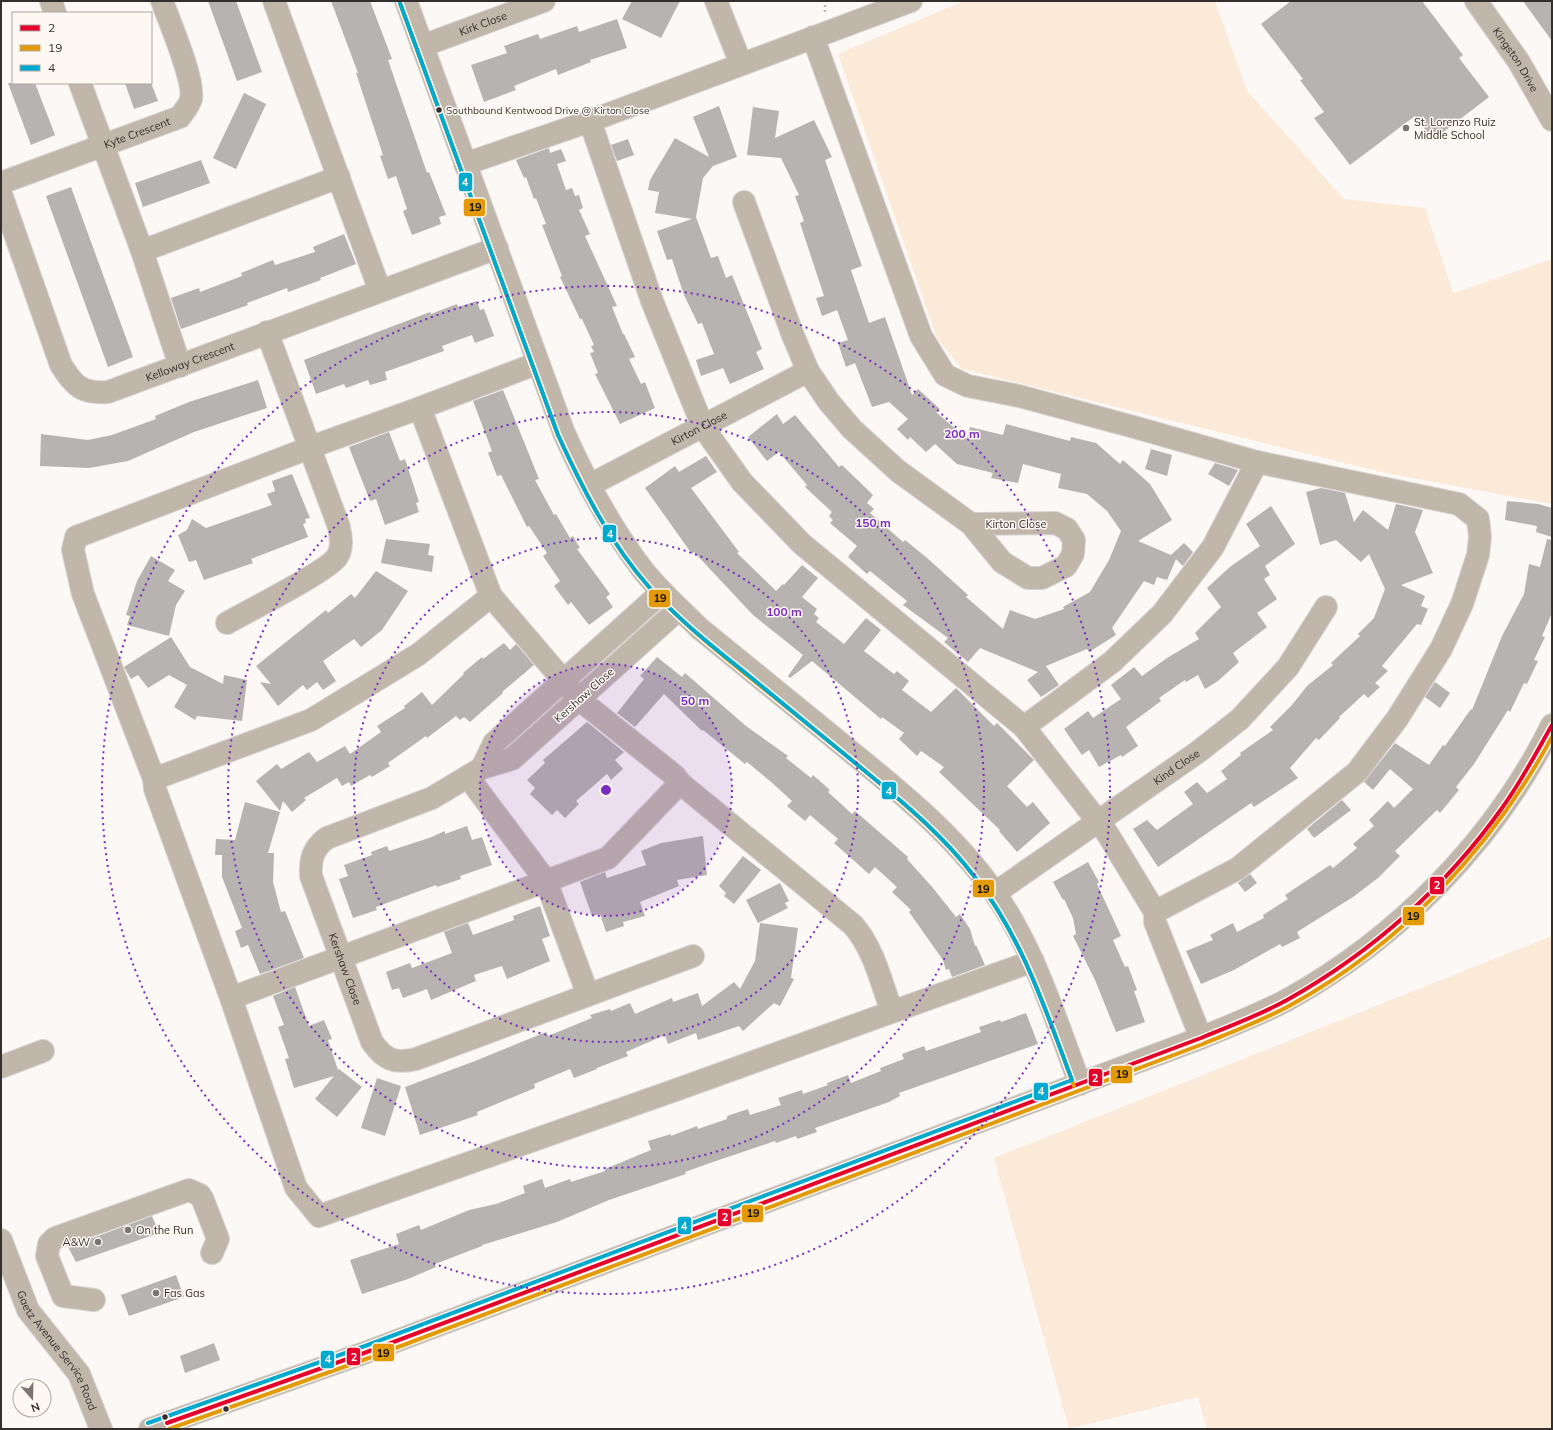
<svg xmlns="http://www.w3.org/2000/svg" width="1553" height="1430" viewBox="0 0 1553 1430" font-family="Mulish,sans-serif">
<rect width="100%" height="100%" fill="#fbf8f5"/>
<g fill="#fcead8">
<polygon points="964,1 1215,1 1247,91 1344,199 1425,208 1453,293 1552,259 1552,504 1386,473 962,369 937,338 838,54"/>
<polygon points="1552,936 1552,1429 1207,1429 1198,1397 1069,1429 994,1158"/>
</g>
<g fill="#b6b3b0">
<polygon points="208,1 236,1 262,72 237,81"/>
<polygon points="331,1 370,1 392,59 388,60 427,173 429,172 446,215 439,217 441,224 412,235 403,211 407,209 396,176 388,179 380,156 383,155 356,73 358,73"/>
<polygon points="632,1 680,1 661,38 622,19"/>
<polygon points="1291,1 1422,1 1463,55 1459,58 1489,97 1433,140 1415,116 1350,165 1314,118 1324,112 1300,80 1303,79 1261,24"/>
<polygon points="1523,1 1552,1 1552,41"/>
<polygon points="617,19 627,48 590,60 591,62 558,75 556,69 514,86 516,90 484,102 471,65 507,53 504,46 538,34 540,39 577,26 579,32"/>
<polygon points="8,83 35,83 55,135 31,145"/>
<polygon points="125,83 151,83 158,101 134,109"/>
<polygon points="244,93 266,104 236,169 213,158"/>
<polygon points="719,106 737,157 713,166 703,178 696,217 711,258 718,256 726,278 732,275 762,349 756,352 764,369 730,384 723,368 701,376 696,360 714,354 702,323 698,324 684,295 672,259 667,260 657,231 692,219 655,213 659,192 648,190 650,180 675,138 709,157 693,117"/>
<polygon points="753,107 779,111 775,138 814,120 832,157 825,160 862,266 851,270 869,323 885,317 912,395 918,389 940,409 936,412 967,439 970,427 1003,435 1006,424 1070,441 1071,437 1096,443 1120,464 1123,460 1150,484 1172,520 1138,541 1171,555 1184,543 1193,552 1183,566 1176,559 1167,580 1157,577 1154,585 1144,581 1112,628 1116,635 1089,652 1087,649 1046,666 1059,685 1041,697 1027,680 1038,672 980,648 968,662 944,642 948,638 903,605 907,601 870,571 867,574 848,557 857,546 830,523 833,520 829,516 832,512 805,487 807,485 779,452 767,461 748,437 777,414 783,424 795,415 839,467 842,465 873,495 867,503 874,509 870,513 903,542 905,540 926,557 968,595 966,597 1003,629 1010,610 1035,619 1064,609 1063,607 1090,592 1109,560 1121,531 1107,511 1087,494 1058,488 1061,474 1023,464 1018,483 991,478 993,473 957,464 935,444 926,452 910,437 908,440 897,429 908,419 889,402 872,407 855,363 846,367 838,343 848,340 837,310 822,316 816,298 824,296 800,223 804,221 795,196 799,195 781,158 747,155"/>
<polygon points="628,139 634,155 617,161 611,145"/>
<polygon points="549,148 550,153 561,149 566,161 557,164 566,190 572,188 575,196 579,195 583,208 579,210 590,234 585,236 617,306 612,307 623,334 624,334 635,357 629,359 641,384 645,382 655,408 620,424 595,374 598,373 590,353 594,352 591,346 594,345 582,319 580,319 560,277 562,276 542,225 546,224 536,198 534,199 526,177 524,178 516,160"/>
<polygon points="201,160 210,183 143,207 135,183"/>
<polygon points="71,187 133,357 108,367 46,196"/>
<polygon points="344,234 356,264 320,278 321,280 288,292 287,288 247,303 248,305 181,329 171,298 199,288 200,292 242,276 241,273 273,260 275,265 315,252 313,247"/>
<polygon points="477,301 480,310 484,309 494,336 475,343 472,335 442,346 444,351 385,372 387,380 370,385 368,380 346,388 344,384 316,394 304,360 430,312 431,314 457,304 458,307"/>
<polygon points="258,380 267,408 194,432 128,461 89,468 40,466 41,434 88,440 112,435 156,419 155,416 189,402"/>
<polygon points="503,390 539,479 535,480 554,515 556,514 570,538 573,536 580,548 577,549 610,594 606,597 613,607 589,625 571,602 568,605 554,586 560,581 543,556 547,553 529,526 527,527 501,475 497,476 488,453 492,451 473,401"/>
<polygon points="389,432 400,461 405,459 419,502 416,503 419,512 385,525 376,499 370,501 349,447"/>
<polygon points="1151,449 1172,455 1167,476 1145,469"/>
<polygon points="706,456 717,472 691,488 739,552 737,553 776,591 783,584 784,585 802,565 818,578 802,597 817,609 814,614 819,618 816,622 844,644 866,618 881,630 864,651 894,674 897,671 909,681 902,690 931,712 956,688 994,726 997,723 1034,760 1007,786 1027,807 1033,802 1050,823 1017,852 999,831 1000,830 939,772 944,767 921,751 917,756 899,739 904,733 882,717 881,719 812,661 790,678 788,676 803,655 753,615 694,552 692,554 645,488 675,466 679,472"/>
<polygon points="1215,463 1238,470 1229,486 1208,474"/>
<polygon points="292,474 310,518 305,519 306,523 303,524 308,537 251,559 253,563 204,580 196,560 189,562 178,535 187,530 192,519 206,528 272,505 267,494 275,491 272,481"/>
<polygon points="1321,488 1345,493 1354,522 1363,510 1388,530 1396,504 1423,510 1415,532 1433,573 1401,585 1425,596 1421,606 1428,609 1421,625 1417,624 1382,666 1388,671 1375,683 1380,687 1368,698 1364,694 1339,717 1340,718 1319,740 1316,738 1290,768 1298,778 1254,807 1251,803 1158,867 1133,829 1147,820 1157,830 1193,804 1184,792 1197,782 1207,793 1227,779 1221,771 1241,755 1240,753 1273,730 1270,727 1292,705 1307,686 1333,665 1331,663 1360,636 1358,634 1374,618 1385,589 1369,554 1361,562 1336,540 1320,545 1306,492"/>
<polygon points="1507,501 1538,504 1552,508 1552,537 1536,532 1537,526 1505,520"/>
<polygon points="1271,506 1295,544 1265,566 1270,575 1264,579 1277,599 1257,613 1267,627 1233,653 1239,662 1218,681 1205,689 1198,675 1186,682 1185,680 1159,698 1161,701 1126,727 1138,746 1122,757 1121,755 1099,767 1089,750 1082,755 1064,729 1088,711 1093,718 1121,699 1111,685 1134,667 1142,676 1167,658 1199,639 1195,633 1221,607 1207,588 1231,566 1260,546 1246,524"/>
<polygon points="386,539 430,544 428,555 434,556 432,572 381,563"/>
<polygon points="1547,539 1552,540 1552,613 1542,636 1545,637 1534,660 1538,661 1527,684 1524,683 1510,712 1508,710 1474,764 1456,787 1459,790 1440,813 1437,810 1395,851 1400,856 1378,878 1353,897 1297,932 1300,938 1282,947 1280,944 1234,970 1201,984 1186,951 1213,940 1210,935 1233,923 1237,932 1264,918 1263,915 1288,899 1285,895 1330,865 1333,868 1357,848 1353,844 1374,826 1369,820 1388,801 1394,808 1413,789 1390,769 1373,790 1364,782 1395,743 1429,765 1443,745 1445,746 1471,709 1472,710 1502,636 1524,594 1529,564 1540,567"/>
<polygon points="151,556 175,570 168,581 185,591 176,605 169,636 127,625 130,616 126,615 137,581"/>
<polygon points="376,571 408,591 382,630 361,647 354,639 323,661 336,681 323,690 317,682 307,690 303,685 278,706 260,682 271,684 256,666 326,610 328,613 351,594 355,598"/>
<polygon points="171,637 190,667 223,684 224,675 247,680 242,721 197,716 195,720 174,707 187,685 169,675 148,688 138,675 131,679 124,667"/>
<polygon points="504,643 510,650 516,644 534,665 502,692 503,693 470,722 464,717 460,720 456,716 427,738 426,736 388,763 390,766 372,777 370,775 351,786 349,782 342,786 337,778 304,798 306,800 292,812 283,801 280,811 256,781 277,764 281,769 309,752 317,762 345,746 350,754 381,732 377,726 405,708 404,706 422,692 432,705 464,674 463,673 482,657 483,659"/>
<polygon points="657,657 682,677 685,673 746,726 788,756 786,758 811,778 813,775 830,790 828,792 852,814 855,811 908,857 907,859 933,888 956,917 960,914 970,929 975,946 976,945 985,965 952,977 949,969 946,970 943,960 909,912 911,910 892,892 897,887 875,867 869,874 834,843 838,839 810,815 805,821 787,806 792,801 770,781 747,762 745,764 703,730 702,731 664,694 635,727 617,713 644,679 640,676"/>
<polygon points="1435,682 1450,693 1440,708 1425,697"/>
<polygon points="587,722 624,752 615,760 623,769 611,780 607,774 576,801 579,804 565,818 557,810 552,815 530,794 535,788 527,780 545,763 543,760"/>
<polygon points="1342,800 1351,810 1314,838 1307,829"/>
<polygon points="245,802 280,812 268,853 274,853 273,882 281,912 285,911 304,958 260,974 248,945 241,948 235,931 242,928 222,877 222,855 215,855 216,839 235,840"/>
<polygon points="467,826 472,840 482,837 492,865 460,876 461,879 437,887 436,885 376,907 377,910 353,918 339,879 348,876 344,865 372,855 371,852 387,846 389,851 429,838 445,831 445,834"/>
<polygon points="703,836 707,875 677,880 679,886 640,902 645,916 623,922 624,926 606,932 600,914 592,916 580,882 605,872 607,878 646,865 641,851 661,843"/>
<polygon points="743,856 761,870 734,904 724,896 726,893 719,886"/>
<polygon points="1088,862 1099,882 1097,884 1121,936 1113,940 1125,967 1128,966 1137,990 1134,991 1145,1022 1116,1032 1095,980 1073,936 1076,934 1073,918 1064,899 1063,900 1053,882"/>
<polygon points="1250,874 1257,883 1245,892 1238,883"/>
<polygon points="780,883 789,901 785,903 788,908 758,923 746,900"/>
<polygon points="540,906 550,936 542,939 550,961 507,979 502,966 474,975 476,981 431,1000 427,989 403,998 399,988 392,990 386,972 410,963 412,968 452,953 444,932 468,923 473,935 514,920 513,916"/>
<polygon points="760,923 798,928 791,978 794,979 780,1006 774,1003 743,1031 739,1026 698,1040 696,1033 668,1044 665,1035 626,1052 628,1056 597,1068 597,1069 574,1078 570,1069 534,1084 535,1088 477,1112 478,1115 420,1135 405,1087 475,1061 546,1032 548,1036 592,1018 590,1015 610,1009 611,1011 630,1003 635,1014 672,998 673,1002 698,993 702,1006 734,982 740,989 755,961"/>
<polygon points="295,987 309,1026 324,1020 332,1039 328,1040 338,1070 339,1069 362,1087 337,1117 315,1099 334,1076 294,1088 285,1059 289,1058 278,1027 284,1025 273,996"/>
<polygon points="1026,1013 1038,1044 899,1093 900,1096 889,1102 815,1128 817,1132 797,1139 796,1136 776,1143 775,1141 710,1163 685,1172 686,1174 609,1200 557,1222 482,1245 482,1246 435,1264 436,1267 408,1279 362,1294 350,1260 399,1244 396,1234 419,1225 421,1230 469,1210 496,1204 525,1193 523,1186 542,1179 545,1188 570,1179 571,1182 605,1171 605,1169 651,1150 648,1141 671,1134 671,1136 697,1126 698,1129 727,1119 727,1116 748,1109 750,1115 781,1105 778,1098 802,1090 803,1094 828,1085 827,1083 848,1075 851,1083 881,1071 880,1068 904,1059 902,1054 924,1046 926,1051 981,1032 979,1027 1000,1020 1001,1022"/>
<polygon points="377,1078 401,1086 385,1136 361,1128"/>
<polygon points="152,1216 159,1233 76,1262 68,1247"/>
<polygon points="176,1275 184,1297 129,1316 121,1295"/>
<polygon points="214,1343 220,1360 185,1373 180,1356"/>
</g>
<g fill="none" stroke-linecap="round" stroke-linejoin="round">
<g stroke="#d6d4d2" stroke-width="24">
<g id="minor">
<polyline points="51,1 55,13"/>
<polyline points="274,1 380,291"/>
<path d="M406,1l158,432c21,47 47,95 78,136 17,22 38,40 57,59 47,38 93,76 140,114 55,45 114,91 155,150 41,58 61,127 86,192"/>
<polyline points="716,1 741,64"/>
<path id="s1" d="M1476,1l43,61 33,58"/>
<polyline points="813,37 921,336 945,375 968,386 1019,396 1134,427 1257,462 1459,504 1478,519 1480,537 1478,555 1462,604 1441,649 1397,719 1357,772 1237,869 1155,912"/>
<path id="s2" d="M422,46l122,-45"/>
<polyline points="80,83 142,251 180,366"/>
<polyline points="590,121 652,301 703,427 742,482 802,544 1024,727 1107,833 1155,912 1155,922 1201,1038"/>
<polyline points="465,164 590,121 911,1"/>
<path id="s3" d="M1,183l179,-66c4,-6 9,-11 11,-18 4,-19 -22,-78 -29,-98"/>
<path id="s4" d="M1,194l60,171c13,21 21,29 47,27l389,-144"/>
<polyline points="744,202 792,333 808,371 829,402 852,429 898,471 971,524 1002,562 1028,578 1042,578 1066,566 1073,554 1074,540 1067,529 1055,523 971,524"/>
<polyline points="142,251 339,177"/>
<polyline points="420,408 538,363"/>
<path id="s5" d="M590,485l218,-114"/>
<path id="s6" d="M679,609l-167,150 -30,9 -50,30 -105,40c-14,10 -17,21 -16,38l61,166c13,18 22,22 44,17l277,-103"/>
<path d="M227,623c19,-11 101,-52 110,-66 6,-9 4,-20 2,-30l-72,-195"/>
<polyline points="1024,727 1112,662 1162,614 1213,547 1257,462"/>
<polyline points="482,768 494,743 662,592"/>
<polyline points="468,777 546,881 588,995"/>
<polyline points="154,779 311,720 419,654 491,596"/>
<path id="s7" d="M995,893l203,-141 42,-33 48,-52 38,-60"/>
<polyline points="231,998 608,858 680,783"/>
<path d="M892,1012c-11,-30 -18,-63 -39,-87l-173,-142 -5,-7 -95,-76 -89,-104 -71,-188 -98,35 -246,94 -3,13 10,44 71,185 1,10 76,209 65,190 23,28 365,-129 349,-126"/>
<polyline points="1,1067 43,1051"/>
<path id="s8" d="M1,1240l27,70 51,64 22,55"/>
<polyline points="94,1300 63,1296 47,1256 49,1244 55,1238 189,1190 200,1195 203,1200 218,1239 212,1253"/>
<path d="M150,1429l217,-77 834,-314c28,-12 58,-23 86,-38 112,-62 208,-160 265,-275"/>
</g>
</g>
<polyline stroke="#bfb7b0" stroke-width="2.5" stroke-dasharray="2 3" stroke-linecap="butt" points="825,12 825,1"/>
<use href="#minor" stroke="#c0b6aa" stroke-width="22"/>
<g stroke="#fef8f2" stroke-width="7">
<path id="bus-1" d="M167,1423l200,-71 834,-314c29,-12 59,-23 86,-38 84,-47 159,-113 215,-192 19,-26 34,-55 50,-83"/>
</g>
<g stroke="#fef8f2" stroke-width="7">
<g id="bus-2">
<path d="M400,3l158,432c25,53 52,109 92,153 30,33 64,60 98,88 41,33 82,66 122,99 37,31 75,63 104,101 49,62 73,137 100,210"/>
<path d="M169,1429l200,-71 834,-314c29,-12 58,-23 86,-38 112,-61 202,-157 263,-269"/>
</g>
</g>
<g stroke="#fef8f2" stroke-width="7">
<path id="bus-3" d="M148,1423l217,-77 707,-266c-27,-71 -50,-143 -98,-204 -29,-38 -66,-70 -103,-100 -41,-34 -83,-68 -124,-102 -34,-27 -68,-54 -98,-87 -39,-44 -67,-99 -91,-152l-158,-432"/>
</g>
<use href="#bus-1" stroke="#e4002b" stroke-width="4"/>
<use href="#bus-2" stroke="#e39a04" stroke-width="4"/>
<use href="#bus-3" stroke="#00a9ce" stroke-width="4"/>
</g>
<circle cx="606" cy="790" r="126" fill="#7b2cbf" fill-opacity=".12"/>
<g fill="none" stroke="#7b2cbf" stroke-width="2" stroke-dasharray="2 4">
<circle cx="606" cy="790" r="126"/>
<circle cx="606" cy="790" r="252"/>
<circle cx="606" cy="790" r="378"/>
<circle cx="606" cy="790" r="504"/>
</g>
<g fill="#322f2c" stroke="#fef8f2" stroke-width="1.5">
<circle cx="439" cy="110" r="3.5"/>
<circle cx="226" cy="1409" r="3.5"/>
<circle cx="165" cy="1417" r="3.5"/>
</g>
<g fill="#787572" stroke="#fef8f2" stroke-width="1.5">
<circle cx="1406" cy="128" r="4"/>
<circle cx="128" cy="1230" r="4"/>
<circle cx="98" cy="1242" r="4"/>
<circle cx="156" cy="1293" r="4"/>
</g>
<g text-anchor="middle" dominant-baseline="central" stroke-width="3" stroke-linejoin="round" paint-order="stroke">
<g font-size="10" fill="#322f2c" stroke="#fef8f2" text-anchor="start">
<text x="446" y="110">Southbound Kentwood Drive @ Kirton Close</text>
</g>
<g font-size="11" fill="#322f2c" stroke="#fef8f2">
<text stroke="none"><textPath href="#s2" startOffset="65">Kirk Close</textPath></text>
<text stroke="none"><textPath href="#s1" startOffset="71">Kingston Drive</textPath></text>
<text stroke="none"><textPath href="#s3" startOffset="145">Kyte Crescent</textPath></text>
<text stroke="none"><textPath href="#s4" startOffset="327">Kelloway Crescent</textPath></text>
<text stroke="none"><textPath href="#s5" startOffset="123">Kirton Close</textPath></text>
<text x="1016" y="524">Kirton Close</text>
<text transform="translate(584 695) rotate(-42)">Kershaw Close</text>
<text stroke="none"><textPath href="#s7" startOffset="221">Kind Close</textPath></text>
<text stroke="none"><textPath href="#s6" startOffset="569">Kershaw Close</textPath></text>
<text stroke="none"><textPath href="#s8" startOffset="125">Gaetz Avenue Service Road</textPath></text>
</g>
<g font-size="11" fill="#322f2c" stroke="#fef8f2" text-anchor="start">
<text x="1414" y="122">St. Lorenzo Ruiz<tspan x="1414" dy="13">Middle School</tspan></text>
<text x="136" y="1230">On the Run</text>
<text x="90" y="1242" text-anchor="end">A&amp;W</text>
<text x="164" y="1293">Fas Gas</text>
</g>
</g>
<circle cx="606" cy="790" r="6" fill="#7b2cbf" stroke="#fef8f2" stroke-width="2"/>
<g font-size="12" text-anchor="middle" font-weight="bold" fill="#7b2cbf" stroke="#fef8f2" stroke-width="3" stroke-linejoin="round" paint-order="stroke">
<text x="962" y="438">200 m</text>
<text x="873" y="527">150 m</text>
<text x="784" y="616">100 m</text>
<text x="695" y="705">50 m</text>
</g>
<g stroke="#fef8f2" stroke-width="1.5">
<rect x="458" y="172" width="15" height="20" rx="4" fill="#00a9ce"/>
<rect x="463" y="198" width="23" height="19" rx="4" fill="#e39a04"/>
<rect x="602" y="524" width="15" height="19" rx="4" fill="#00a9ce"/>
<rect x="648" y="589" width="23" height="19" rx="4" fill="#e39a04"/>
<rect x="881" y="781" width="16" height="19" rx="4" fill="#00a9ce"/>
<rect x="1429" y="876" width="16" height="19" rx="4" fill="#e4002b"/>
<rect x="972" y="879" width="23" height="19" rx="4" fill="#e39a04"/>
<rect x="1402" y="906" width="23" height="20" rx="4" fill="#e39a04"/>
<rect x="1110" y="1065" width="23" height="19" rx="4" fill="#e39a04"/>
<rect x="1088" y="1068" width="15" height="19" rx="4" fill="#e4002b"/>
<rect x="1033" y="1082" width="16" height="19" rx="4" fill="#00a9ce"/>
<rect x="741" y="1204" width="23" height="19" rx="4" fill="#e39a04"/>
<rect x="717" y="1208" width="15" height="19" rx="4" fill="#e4002b"/>
<rect x="677" y="1216" width="15" height="19" rx="4" fill="#00a9ce"/>
<rect x="372" y="1343" width="23" height="19" rx="4" fill="#e39a04"/>
<rect x="346" y="1347" width="15" height="19" rx="4" fill="#e4002b"/>
<rect x="320" y="1350" width="15" height="19" rx="4" fill="#00a9ce"/>
</g>
<g font-size="11" text-anchor="middle" font-weight="bold" fill="#fff">
<text x="465" y="186">4</text>
<text x="610" y="538">4</text>
<text x="889" y="795">4</text>
<text x="1437" y="889">2</text>
<text x="1095" y="1082">2</text>
<text x="1041" y="1095">4</text>
<text x="725" y="1221">2</text>
<text x="684" y="1230">4</text>
<text x="354" y="1361">2</text>
<text x="328" y="1363">4</text>
</g>
<g font-size="11" text-anchor="middle" font-weight="bold" fill="#111">
<text x="475" y="211">19</text>
<text x="660" y="602">19</text>
<text x="983" y="893">19</text>
<text x="1413" y="920">19</text>
<text x="1122" y="1078">19</text>
<text x="753" y="1217">19</text>
<text x="383" y="1357">19</text>
</g>
<rect width="1553" height="1430" fill="none" stroke="#322f2c" stroke-width="4"/>
<rect x="12" y="12" width="140" height="72" fill="#fef8f2" stroke="#aca8a3"/>
<rect x="20" y="25" width="20" height="6" fill="#e4002b" stroke="#aca8a3"/>
<text x="48" y="32" font-size="12" fill="#322f2c">2</text>
<rect x="20" y="45" width="20" height="6" fill="#e39a04" stroke="#aca8a3"/>
<text x="48" y="52" font-size="12" fill="#322f2c">19</text>
<rect x="20" y="65" width="20" height="6" fill="#00a9ce" stroke="#aca8a3"/>
<text x="48" y="72" font-size="12" fill="#322f2c">4</text>
<g transform="translate(32 1398) rotate(160)"><circle r="19" fill="#fef8f2" stroke="#aca8a3"/>
<path d="M0-3L7 15L0 10L-7 15Z" fill="#787572"/>
<text y="-6" font-size="11" font-weight="bold" text-anchor="middle" fill="#322f2c">N</text>
</g>
</svg>
